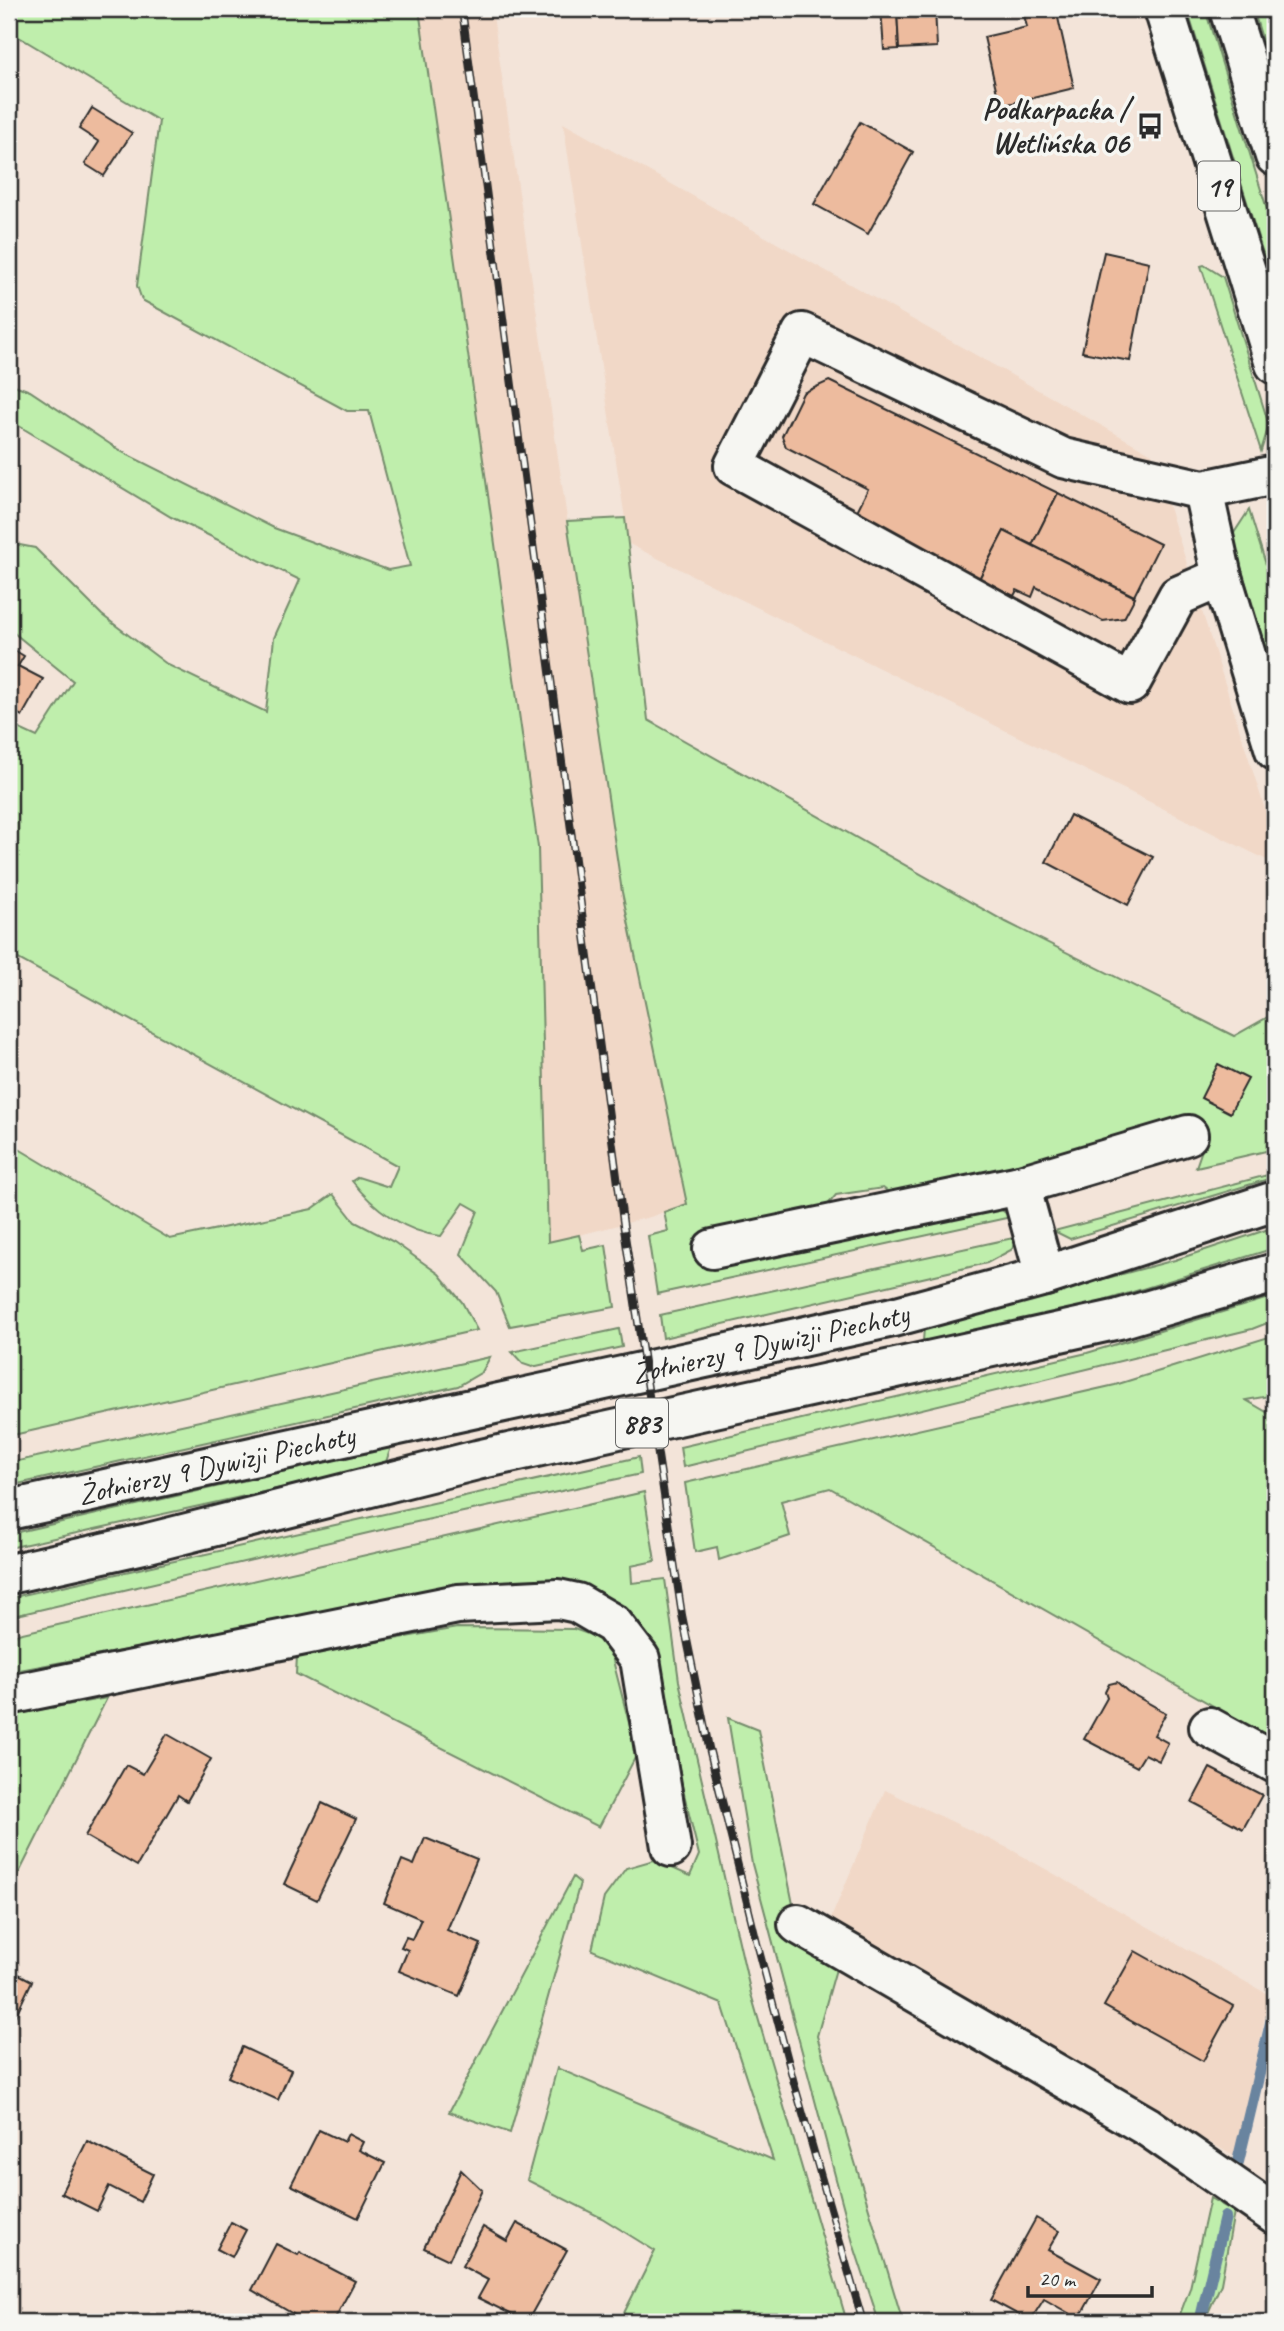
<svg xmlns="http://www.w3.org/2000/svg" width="1284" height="2331" viewBox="0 0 1284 2331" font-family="Caveat,sans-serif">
<rect width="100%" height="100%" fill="#f3e4d9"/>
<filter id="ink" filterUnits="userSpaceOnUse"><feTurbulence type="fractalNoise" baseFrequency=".0143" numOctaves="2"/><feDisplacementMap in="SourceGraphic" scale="14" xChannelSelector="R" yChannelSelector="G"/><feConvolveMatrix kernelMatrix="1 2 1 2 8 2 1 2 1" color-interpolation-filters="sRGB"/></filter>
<g filter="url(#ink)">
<g fill="#f1d8c7">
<polygon points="419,9 492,9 622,892 687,1204 650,1217 548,1243 538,847"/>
<polygon points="563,123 1152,454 1275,841 1275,864 629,544"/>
<polygon points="885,1790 1010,1849 1269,1995 1237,2158 829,1923"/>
</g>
<g fill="#bfeeac" stroke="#758c6c" stroke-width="2">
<path d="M9,9h410l119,838 10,395 31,-7 4,15 23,-5 9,62 -105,19 -14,-34 -35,-38 17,-43 -14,-8 -23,33c-35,-3 -68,-28 -89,-55l6,-4 31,10 9,-21 -389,-212v-230l28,13 36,-56 -64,-52v-86l26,5 67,67 66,50 98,47 8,-74 26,-58 -129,-63 -162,-97v-37l21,8 92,61 152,76 114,42 22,-4 -41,-155h-22l-205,-111 -5,-14 22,-165 -150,-90z"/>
<polygon points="1187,9 1205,9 1275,235 1275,292"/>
<polygon points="1253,9 1275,9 1275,81"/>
<polygon points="1204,265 1223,277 1269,425 1261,451 1201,266"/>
<polygon points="1249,510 1275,594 1275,684 1232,536"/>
<polygon points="625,518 648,720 1006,922 1234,1036 1275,1013 1275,1149 1196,1167 1205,1141 979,1177 894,1196 883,1188 836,1195 819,1215 995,1205 1011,1217 657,1294 648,1236 668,1231 664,1212 687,1204 622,892 567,521"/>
<polygon points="9,1143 170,1239 312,1209 333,1194 355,1222 394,1242 439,1274 462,1302 477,1330 9,1436"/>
<polygon points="1275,1173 1275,1177 1070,1239 1054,1231"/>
<polygon points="1275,1227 1275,1248 1081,1308 923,1342 924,1327 1175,1260"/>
<polygon points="1022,1236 1011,1250 987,1263 663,1338 660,1315"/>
<polygon points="1275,1296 1275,1320 1252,1329 683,1467 680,1447 1087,1353"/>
<polygon points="619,1329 622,1347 532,1367 523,1364 512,1352"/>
<polygon points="1275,1335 1275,1395 1246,1400 1275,1417 1275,1741 830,1488 781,1501 790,1536 719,1560 717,1547 695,1552 685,1483 1115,1385"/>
<polygon points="490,1357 482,1372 458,1386 9,1486 9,1463"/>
<polygon points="391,1447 385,1465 9,1548 9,1534"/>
<polygon points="639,1457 641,1474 398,1526 9,1617 9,1598"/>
<polygon points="644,1492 655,1561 631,1566 632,1583 665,1579 679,1681 751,1994 847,2322 623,2322 620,2321 655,2251 602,2218 527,2180 557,2068 773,2160 722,2004 592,1950 604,1898 626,1868 654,1860 690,1876 699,1855 656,1680 632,1616 587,1590 457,1588 9,1672 9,1636"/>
<polygon points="457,1628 574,1629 608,1641 637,1754 599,1827 296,1674 297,1656"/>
<polygon points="107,1698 14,1883 9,1881 9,1715"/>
<polygon points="728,1718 758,1730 800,1939 838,1962 817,2036 903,2322 879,2322 853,2243 752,1864"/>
<polygon points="573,1877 580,1883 510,2133 449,2112"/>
<polygon points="1210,2198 1234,2212 1221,2284 1204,2322 1177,2322 1190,2288"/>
</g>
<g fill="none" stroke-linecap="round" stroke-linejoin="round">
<g stroke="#69849f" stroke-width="12">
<polyline points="1237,2166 1275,2006"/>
<polyline points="1200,2322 1225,2217"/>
</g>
</g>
<g fill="#edbb9e" stroke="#2b2b2b" stroke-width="2">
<polygon points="881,9 897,9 899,49 884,50"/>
<polygon points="897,9 935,9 937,47 899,49"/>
<polygon points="1033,9 1056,9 1074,88 1000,106 984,37 1027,27 1023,11"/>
<polygon points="92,108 132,133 104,176 85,164 99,142 79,129"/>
<polygon points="860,122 913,152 868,234 814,204"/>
<polygon points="1104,252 1149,262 1130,361 1082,352"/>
<polygon points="829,381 1058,493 1032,545 1004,531 979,579 855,515 868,489 786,447 782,436 803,393"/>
<polygon points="1058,493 1160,544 1134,596 1032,545"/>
<polygon points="1004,531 1135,597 1124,618 1103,621 1036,587 1032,597 1017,590 1014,596 979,579"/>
<polygon points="9,647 24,656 18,666 43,679 22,716 9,709"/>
<polygon points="1070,815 1153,857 1128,905 1046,862"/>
<polygon points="1218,1064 1248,1079 1230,1113 1201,1098"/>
<polygon points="1117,1682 1127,1691 1166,1713 1154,1735 1168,1743 1159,1761 1145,1754 1137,1767 1084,1739 1107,1698 1105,1692 1109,1684"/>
<polygon points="167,1734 211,1759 187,1801 178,1795 137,1866 85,1836 126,1765 143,1774"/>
<polygon points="1210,1768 1262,1795 1243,1829 1192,1802"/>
<polygon points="322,1803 356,1819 317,1900 284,1884"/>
<polygon points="425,1838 477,1859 447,1930 481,1944 459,1996 399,1971 408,1950 401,1947 406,1937 412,1939 421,1919 384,1903 402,1860 414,1865"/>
<polygon points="1135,1951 1233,2006 1203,2061 1104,2006"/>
<polygon points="9,1969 32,1981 13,2021 9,2019"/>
<polygon points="242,2047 291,2070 278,2100 228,2077"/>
<polygon points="319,2130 344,2142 348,2134 363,2142 359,2150 385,2163 358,2218 291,2185"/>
<polygon points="87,2141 153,2174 140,2202 109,2186 97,2211 61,2193"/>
<polygon points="461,2170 482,2190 449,2260 424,2248"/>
<polygon points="1036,2218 1059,2231 1048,2250 1101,2279 1079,2319 1044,2299 1030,2321 991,2300"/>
<polygon points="231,2222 246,2230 232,2257 217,2249"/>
<polygon points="517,2223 567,2250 527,2322 478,2298 488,2280 462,2266 483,2227 507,2241"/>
<polygon points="276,2244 298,2255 300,2252 355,2281 333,2322 307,2322 252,2290"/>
</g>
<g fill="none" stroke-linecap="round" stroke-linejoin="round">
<g stroke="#2b2b2b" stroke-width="44">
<g id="minor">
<polyline points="1203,490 1222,577 1275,750"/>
<polyline points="1222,577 1178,596 1130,684 734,466 802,333 1063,458 1203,490 1275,475"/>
<polyline points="1020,1185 1045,1276"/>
<polyline points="713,1249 1020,1185 1188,1135"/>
<polyline points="9,1695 458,1604 558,1599 577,1603 613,1624 640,1659 671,1847"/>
<polyline points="1209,1727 1275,1763"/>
<polyline points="798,1924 1148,2127 1275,2215"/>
</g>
</g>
<g stroke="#2b2b2b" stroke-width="44">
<g id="major">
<polyline points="1164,9 1275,364"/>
<polyline points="1229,9 1275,156"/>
</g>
</g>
<g stroke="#2b2b2b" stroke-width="44">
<g id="highway">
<path id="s1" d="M9,1510l884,-193 152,-41 230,-75"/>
<polyline points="9,1574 148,1543 477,1460 1119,1319 1275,1273"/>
</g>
</g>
<use href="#minor" stroke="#f6f6f2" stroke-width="38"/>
<use href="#major" stroke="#f6f6f2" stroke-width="38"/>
<use href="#highway" stroke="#f6f6f2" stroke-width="38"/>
<g stroke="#2b2b2b" stroke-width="8">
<polyline id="rail" points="462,9 624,1229 682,1615 709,1748 757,1943 794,2083 863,2322"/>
</g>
<use href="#rail" stroke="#f6f6f2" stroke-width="5" stroke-dasharray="16" stroke-linecap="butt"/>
</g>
</g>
<defs>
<g id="bus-bare" transform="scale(2.1)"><path d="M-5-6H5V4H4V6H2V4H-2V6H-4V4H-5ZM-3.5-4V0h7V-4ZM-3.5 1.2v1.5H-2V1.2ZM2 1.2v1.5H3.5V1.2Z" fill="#2b2b2b" stroke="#f6f6f2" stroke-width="2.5" paint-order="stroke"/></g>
</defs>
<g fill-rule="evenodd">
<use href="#bus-bare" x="1150" y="126"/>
</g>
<g text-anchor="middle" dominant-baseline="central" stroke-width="7" stroke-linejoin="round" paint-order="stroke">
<g fill="#f6f6f2" stroke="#686867" stroke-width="2">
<rect x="1198" y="161.5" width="42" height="49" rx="5"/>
<rect x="616" y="1398.5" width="52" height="49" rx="5"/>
</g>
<g font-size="28" font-weight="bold" fill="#2b2b2b">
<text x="1219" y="186">19</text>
<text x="642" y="1423">883</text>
</g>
<g font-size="30" font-weight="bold" fill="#2b2b2b" stroke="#f6f6f2" text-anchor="end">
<text x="1129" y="109">Podkarpacka /<tspan x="1129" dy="34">Wetlińska 06</tspan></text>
</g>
<g font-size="30" fill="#2b2b2b" stroke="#f6f6f2">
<text stroke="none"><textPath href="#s1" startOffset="779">Żołnierzy 9 Dywizji Piechoty</textPath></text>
<text stroke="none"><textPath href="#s1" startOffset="212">Żołnierzy 9 Dywizji Piechoty</textPath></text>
</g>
</g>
<rect width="1284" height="2331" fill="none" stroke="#f6f6f2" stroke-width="35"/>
<rect x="18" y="18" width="1249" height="2296" fill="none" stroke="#2b2b2b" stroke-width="2.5" filter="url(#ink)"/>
<path d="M1028 2286v10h124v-10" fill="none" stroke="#2b2b2b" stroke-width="3.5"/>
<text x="1039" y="2286" font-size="21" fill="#2b2b2b" stroke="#f6f6f2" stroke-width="5" paint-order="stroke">20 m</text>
</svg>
